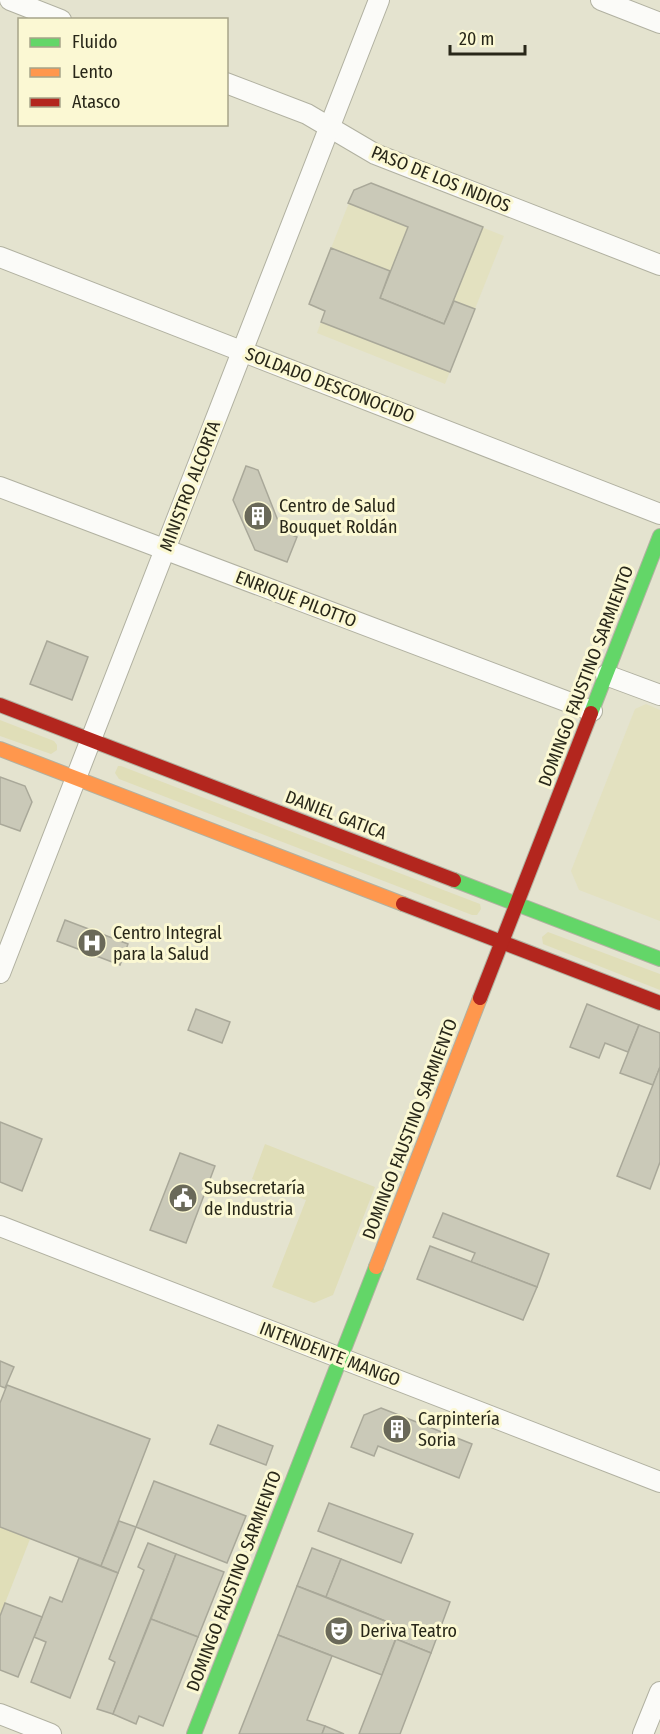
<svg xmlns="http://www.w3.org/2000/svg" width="660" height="1734" viewBox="0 0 660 1734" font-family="'Fira Sans Condensed',sans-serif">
<rect width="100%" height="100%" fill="#e4e3cf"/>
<g fill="#e3e1c0">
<polygon points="371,183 504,236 445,384 317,333 325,311 309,304 354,190"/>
<polygon points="646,704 660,710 660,921 579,890 571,871 635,709"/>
</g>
<g fill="#e0deb8">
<polygon points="0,720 54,741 57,745 57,750 51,754 0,736"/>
<polygon points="118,766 121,766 480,904 481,909 477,915 472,915 119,779 115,773"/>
<polygon points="548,932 660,974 660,990 543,944 542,937"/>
<polygon points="265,1144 375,1187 333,1295 314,1303 272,1287 306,1200 252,1179"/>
<polygon points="0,1527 30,1539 0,1616"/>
</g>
<g fill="#cac9b8" stroke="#a9a899" stroke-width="1.5">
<polygon points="371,183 483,227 444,324 380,298 408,227 348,203 354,190"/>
<polygon points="331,248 390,271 380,298 444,324 454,301 475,309 450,372 321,322 325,311 309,304"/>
<polygon points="246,466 258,470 282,531 297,537 287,562 255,550 233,500"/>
<polygon points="47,641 88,657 72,700 30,684"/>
<polygon points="0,777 25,786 32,802 20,831 0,824"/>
<polygon points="65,920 128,944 120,965 57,941"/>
<polygon points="587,1004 639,1025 628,1052 605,1043 599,1058 570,1047"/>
<polygon points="196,1009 230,1022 222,1043 188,1030"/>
<polygon points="639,1025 660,1033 660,1067 653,1085 620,1073"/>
<polygon points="660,1067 660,1162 650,1189 617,1176"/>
<polygon points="0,1122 42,1139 22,1191 0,1182"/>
<polygon points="180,1153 215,1166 186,1243 150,1230"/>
<polygon points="443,1213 549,1254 537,1287 471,1262 475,1253 433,1237"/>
<polygon points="430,1246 537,1287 523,1320 417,1279"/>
<polygon points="0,1361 14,1367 5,1388 0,1386"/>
<polygon points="7,1385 150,1439 101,1566 0,1527 0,1403"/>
<polygon points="381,1408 472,1444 459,1478 378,1446 374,1456 351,1447 364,1415"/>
<polygon points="218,1425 273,1446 266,1465 210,1444"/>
<polygon points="154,1481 246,1516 227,1563 136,1527"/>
<polygon points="329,1503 413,1534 401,1563 318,1531"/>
<polygon points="119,1521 136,1527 118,1573 101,1566"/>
<polygon points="148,1543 176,1554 113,1714 97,1709 115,1662 109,1659 144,1570 138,1567"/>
<polygon points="312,1548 341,1559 326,1597 297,1586"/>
<polygon points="176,1554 224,1572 198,1637 151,1619"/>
<polygon points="79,1558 118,1573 70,1698 31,1682 46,1642 34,1637 50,1597 62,1602"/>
<polygon points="341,1559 450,1602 431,1653 396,1639 400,1627 326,1597"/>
<polygon points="297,1586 400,1627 382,1675 278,1635"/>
<polygon points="5,1603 42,1617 18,1677 0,1670 0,1616"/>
<polygon points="151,1619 198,1637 163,1726 139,1716 136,1724 113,1714"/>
<polygon points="278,1635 332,1656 307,1720 325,1726 322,1734 239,1734"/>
<polygon points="396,1639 431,1653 400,1734 359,1734"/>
<polygon points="325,1726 344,1734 322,1734"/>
</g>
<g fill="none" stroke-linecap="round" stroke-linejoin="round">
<g stroke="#b1b1a1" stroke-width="22">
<g id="street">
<polyline points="10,0 61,20"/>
<polyline points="601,0 660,23"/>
<polyline points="226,83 307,114 375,154 660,265"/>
<polyline points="0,257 660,514"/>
<polyline points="0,487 592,711"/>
<polyline points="606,675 660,695"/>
<polyline points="0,973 379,0"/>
<polyline points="0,1226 660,1482"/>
<polyline points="0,1714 51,1734"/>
<polyline points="643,1734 660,1692"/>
</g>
</g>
<g stroke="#b1b1a1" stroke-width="16">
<g id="fast">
<polyline points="591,713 660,536"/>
<polyline points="454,880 660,959"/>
<polyline points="194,1734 376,1267"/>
</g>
</g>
<g stroke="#b1b1a1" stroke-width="16">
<g id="slow">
<polyline points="0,749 403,904"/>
<polyline points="376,1267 480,998"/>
</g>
</g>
<g stroke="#b1b1a1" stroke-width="16">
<g id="jam">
<polyline points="0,705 454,880"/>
<polyline points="403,904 660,1003"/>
<polyline points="480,998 591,713"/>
</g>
</g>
<use href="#street" stroke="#fbfbf8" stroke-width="20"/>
<use href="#fast" stroke="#63d668" stroke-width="14"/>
<use href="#slow" stroke="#ff974d" stroke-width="14"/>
<use href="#jam" stroke="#b3261e" stroke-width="14"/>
</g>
<defs>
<g id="building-disc" transform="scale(1.5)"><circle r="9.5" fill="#6a6959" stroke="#fbf8d3"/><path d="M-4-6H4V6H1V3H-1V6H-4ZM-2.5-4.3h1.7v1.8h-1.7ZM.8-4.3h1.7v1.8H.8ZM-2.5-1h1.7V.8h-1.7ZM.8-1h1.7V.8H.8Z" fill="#fff"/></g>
<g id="hospital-disc" transform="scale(1.5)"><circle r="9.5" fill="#6a6959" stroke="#fbf8d3"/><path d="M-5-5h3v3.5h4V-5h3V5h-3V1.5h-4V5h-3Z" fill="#fff"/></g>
<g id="civic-disc" transform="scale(1.5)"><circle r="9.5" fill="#6a6959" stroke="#fbf8d3"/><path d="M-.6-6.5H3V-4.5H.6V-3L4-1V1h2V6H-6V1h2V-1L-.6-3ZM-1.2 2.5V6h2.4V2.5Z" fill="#fff"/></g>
<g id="theatre-disc" transform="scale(1.5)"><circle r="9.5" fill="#6a6959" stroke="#fbf8d3"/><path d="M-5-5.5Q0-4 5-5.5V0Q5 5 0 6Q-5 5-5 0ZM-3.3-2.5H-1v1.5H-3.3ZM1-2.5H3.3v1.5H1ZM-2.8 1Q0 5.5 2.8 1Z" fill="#fff"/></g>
</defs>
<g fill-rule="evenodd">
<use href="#building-disc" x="258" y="516"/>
<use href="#hospital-disc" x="92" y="943"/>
<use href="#civic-disc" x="183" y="1198"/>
<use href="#building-disc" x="397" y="1429"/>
<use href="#theatre-disc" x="339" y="1631"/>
</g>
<g text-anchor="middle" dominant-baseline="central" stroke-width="6" stroke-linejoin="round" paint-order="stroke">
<g font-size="18" fill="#282719" stroke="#fbf8d3">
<text transform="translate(441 179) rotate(22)">PASO DE LOS INDIOS</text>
<text transform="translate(330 385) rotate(21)">SOLDADO DESCONOCIDO</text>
<text transform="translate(190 486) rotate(-69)">MINISTRO ALCORTA</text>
<text transform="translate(296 599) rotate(21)">ENRIQUE PILOTTO</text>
<text transform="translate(586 676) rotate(-69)">DOMINGO FAUSTINO SARMIENTO</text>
<text transform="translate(336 815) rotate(21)">DANIEL GATICA</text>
<text transform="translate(410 1129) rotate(-69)">DOMINGO FAUSTINO SARMIENTO</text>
<text transform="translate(330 1354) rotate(21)">INTENDENTE MANGO</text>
<text transform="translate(234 1581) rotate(-69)">DOMINGO FAUSTINO SARMIENTO</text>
</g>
<g font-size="18" fill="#282719" stroke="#fbf8d3" text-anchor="start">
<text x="279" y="506">Centro de Salud<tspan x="279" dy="21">Bouquet Roldán</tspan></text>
<text x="113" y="933">Centro Integral<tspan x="113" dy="21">para la Salud</tspan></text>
<text x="204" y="1188">Subsecretaría<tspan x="204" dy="21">de Industria</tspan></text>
<text x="418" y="1419">Carpintería<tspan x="418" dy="21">Soria</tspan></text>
<text x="360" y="1631">Deriva Teatro</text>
</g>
</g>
<rect x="18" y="18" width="210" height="108" fill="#fbf8d3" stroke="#a7a489" stroke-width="1.5"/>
<rect x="30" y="38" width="30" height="9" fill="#63d668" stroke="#a7a489" stroke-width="1.5"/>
<text x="72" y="48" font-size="18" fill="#282719">Fluido</text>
<rect x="30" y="68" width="30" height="9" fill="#ff974d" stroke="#a7a489" stroke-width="1.5"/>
<text x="72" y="78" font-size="18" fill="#282719">Lento</text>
<rect x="30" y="98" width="30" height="9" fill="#b3261e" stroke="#a7a489" stroke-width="1.5"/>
<text x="72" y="108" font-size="18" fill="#282719">Atasco</text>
<path d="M450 45v9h75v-9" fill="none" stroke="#282719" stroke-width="3"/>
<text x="459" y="45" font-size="18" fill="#282719" stroke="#fbf8d3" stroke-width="4.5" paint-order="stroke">20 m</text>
</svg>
